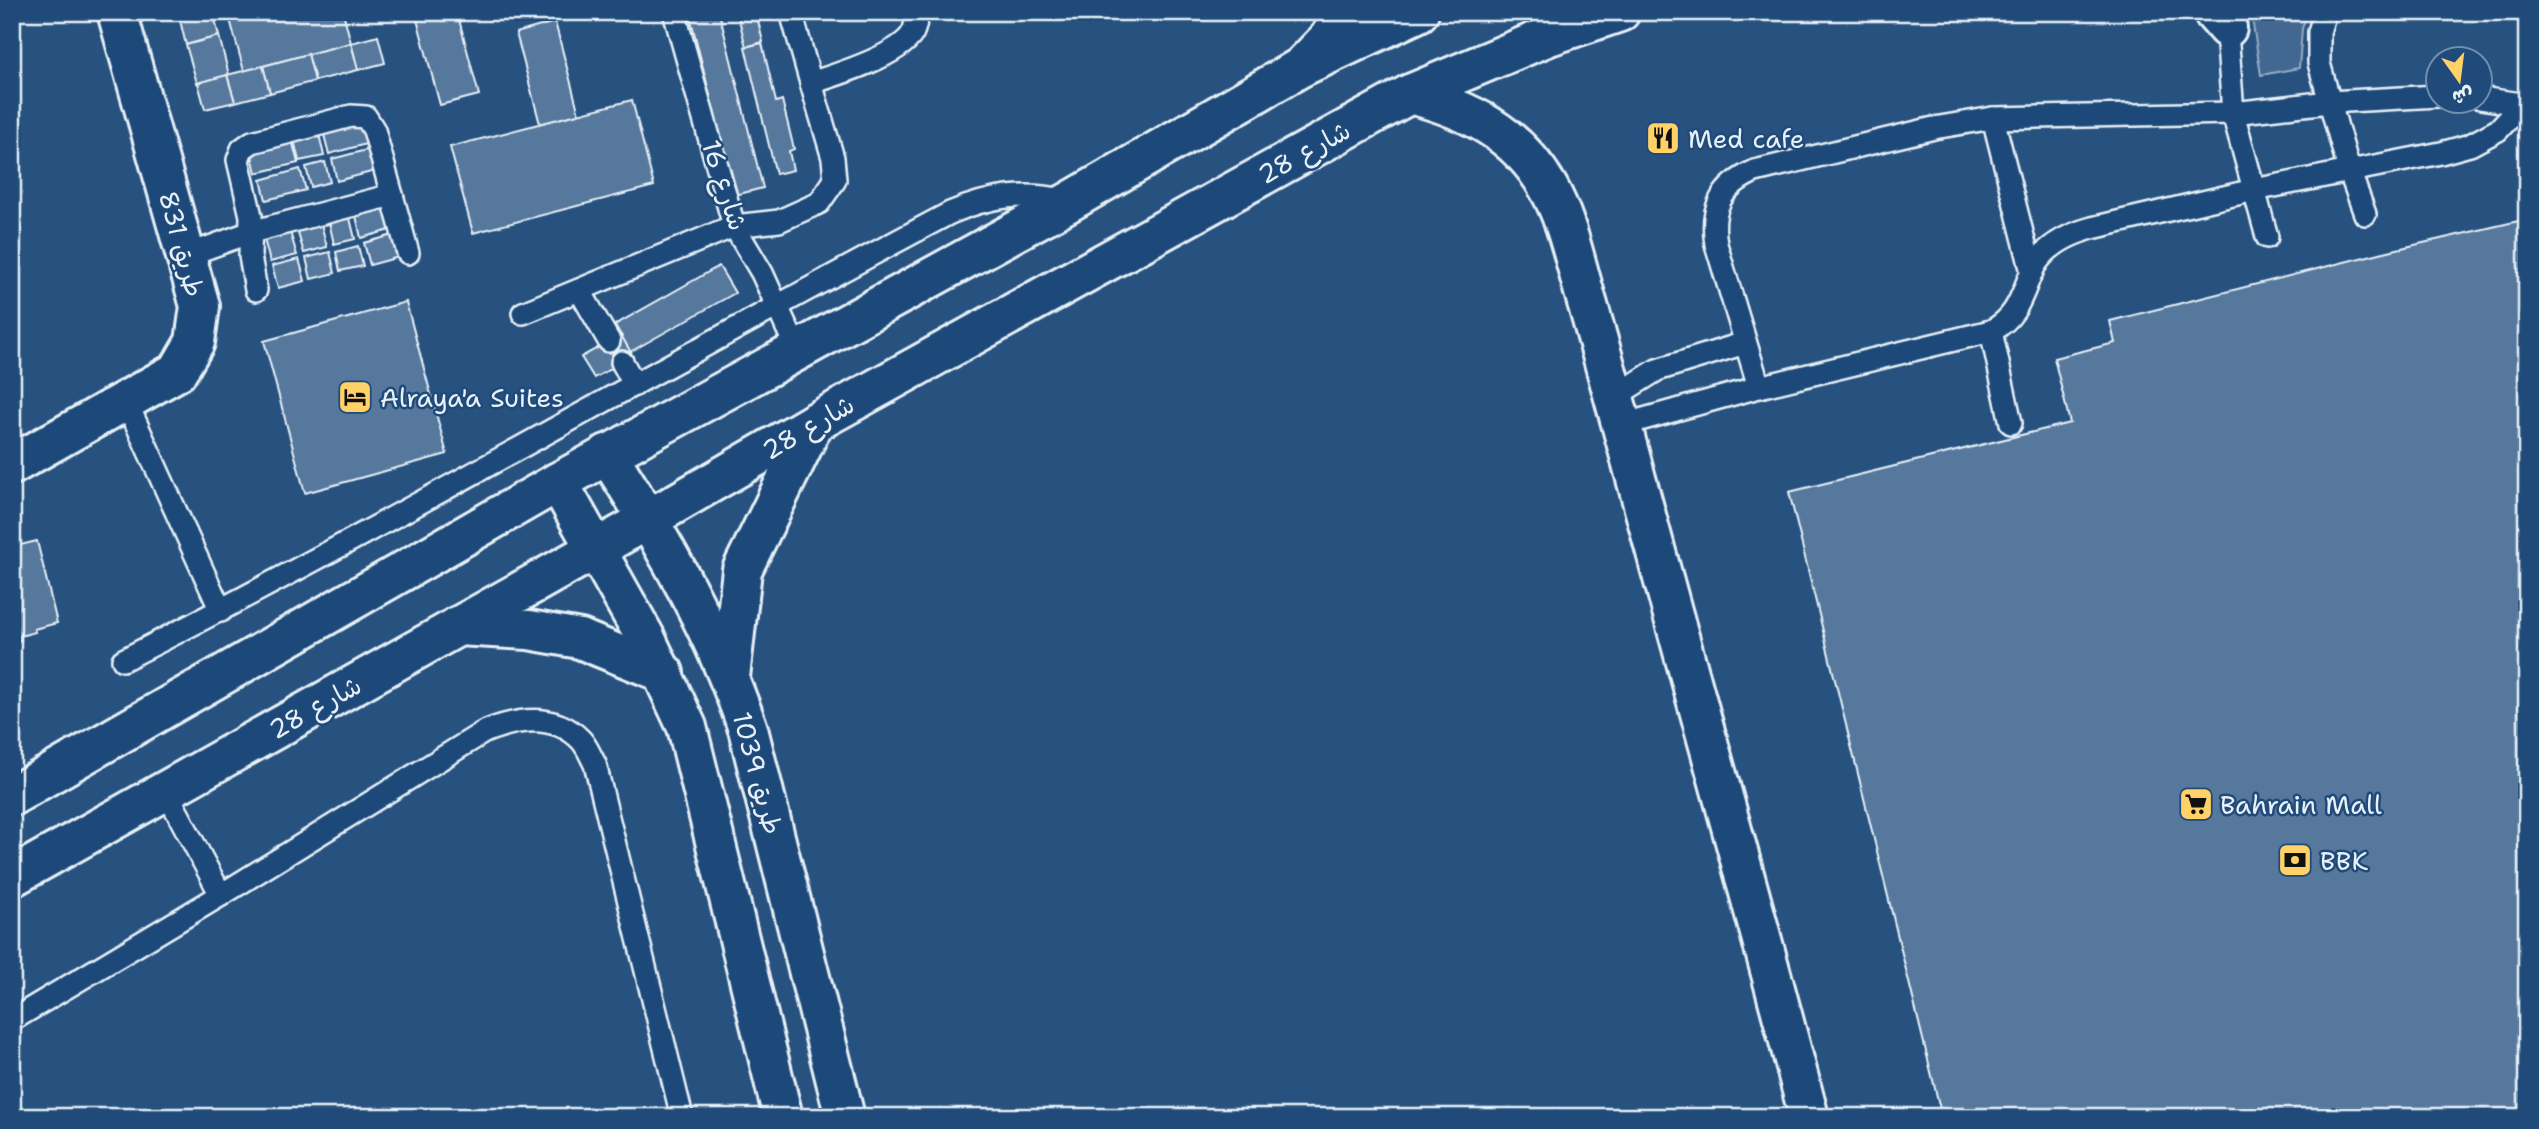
<svg xmlns="http://www.w3.org/2000/svg" width="2539" height="1129" viewBox="0 0 2539 1129" font-family="'Shantell Sans','Playpen Sans Arabic',sans-serif">
<rect width="100%" height="100%" fill="#27517f"/>
<filter id="ink" filterUnits="userSpaceOnUse"><feTurbulence type="fractalNoise" baseFrequency=".0143" numOctaves="2"/><feDisplacementMap in="SourceGraphic" scale="14" xChannelSelector="R" yChannelSelector="G"/><feConvolveMatrix kernelMatrix="1 2 1 2 8 2 1 2 1" color-interpolation-filters="sRGB"/></filter>
<g filter="url(#ink)">
<polygon fill="#436891" stroke="#96acc4" stroke-width="2" points="2251,12 2307,12 2302,29 2299,68 2261,75"/>
<g fill="#57789d" stroke="#e8f1f8" stroke-width="2">
<polygon points="178,12 213,12 219,36 186,45"/>
<polygon points="228,12 343,12 351,43 244,71"/>
<polygon points="415,12 457,12 479,95 440,105"/>
<polygon points="689,12 719,12 763,188 735,195"/>
<polygon points="737,12 756,12 763,42 746,47"/>
<polygon points="555,22 579,114 540,124 516,33"/>
<polygon points="219,36 229,75 197,83 186,45"/>
<polygon points="378,36 385,63 358,70 351,43"/>
<polygon points="351,43 358,70 315,81 308,54"/>
<polygon points="762,43 776,102 782,100 794,149 789,151 793,170 776,174 745,47"/>
<polygon points="308,54 315,81 270,93 263,66"/>
<polygon points="263,66 270,93 235,102 227,75"/>
<polygon points="227,75 235,102 205,109 198,83"/>
<polygon points="632,100 654,186 473,233 450,147"/>
<polygon points="360,121 366,144 329,154 323,131"/>
<polygon points="319,134 324,156 299,161 294,140"/>
<polygon points="292,140 298,163 256,173 251,151"/>
<polygon points="370,149 375,171 337,181 332,159"/>
<polygon points="325,162 330,182 311,187 306,167"/>
<polygon points="300,169 306,190 266,200 261,180"/>
<polygon points="385,208 390,230 361,238 356,216"/>
<polygon points="350,218 355,239 334,244 329,222"/>
<polygon points="2527,219 2527,1117 1942,1117 1789,492 2070,423 2054,358 2115,343 2110,321 2384,252"/>
<polygon points="321,224 327,247 304,253 297,230"/>
<polygon points="290,232 297,255 270,262 264,239"/>
<polygon points="393,235 399,257 370,265 364,243"/>
<polygon points="358,246 363,266 340,271 336,252"/>
<polygon points="330,252 335,273 311,279 306,258"/>
<polygon points="299,259 305,281 278,288 272,266"/>
<polygon points="719,266 735,293 630,352 615,325"/>
<polygon points="406,302 447,454 305,493 264,341"/>
<polygon points="621,335 633,356 594,378 581,357"/>
<polygon points="37,541 57,623 34,629 35,632 20,636 21,640 12,642 12,547"/>
</g>
<g fill="none" stroke-linecap="round" stroke-linejoin="round">
<g stroke="#e8f1f8" stroke-width="26">
<g id="lane">
<polyline points="674,12 734,226 762,273 797,350"/>
<path d="M791,12l20,71c25,-8 87,-27 101,-49 3,-5 5,-16 5,-22"/>
<polyline points="2325,12 2319,32 2319,63 2349,170 2365,214"/>
<polyline points="2226,18 2233,113 2267,237"/>
<polyline points="2480,98 2527,105"/>
<polyline points="1993,118 2032,272"/>
<polyline points="185,256 251,232 392,195"/>
<polyline points="256,290 250,256 251,216 238,160 242,149 252,142 351,116 366,117 374,130 408,253"/>
<polyline points="580,291 609,341"/>
<polyline points="523,313 734,226 779,221 819,203 835,180 833,158 811,83"/>
<polyline points="1991,331 2011,423"/>
<polyline points="622,362 635,385"/>
<path d="M1759,387l-43,-143c-6,-36 5,-58 39,-73l179,-43 59,-10 240,-5 96,-11 109,-6"/>
<polyline points="1614,397 1657,370 1745,343"/>
<polyline points="126,401 221,611"/>
<path d="M1622,425l137,-38 232,-56c25,-13 30,-33 40,-58 11,-25 35,-38 61,-45l162,-38 187,-37 29,-8 28,-15 22,-24"/>
<path d="M123,660c280,-142 550,-301 827,-447 40,-17 75,-22 117,-12"/>
<polyline points="166,791 221,895"/>
<path d="M12,1020l209,-125 263,-163c32,-13 70,-20 97,8 6,6 10,17 14,24l87,353"/>
</g>
</g>
<g stroke="#e8f1f8" stroke-width="44">
<g id="street">
<polyline points="1301,67 1328,39 1346,12"/>
<path d="M1410,94c58,15 107,39 138,93 19,33 26,71 37,108 18,62 35,124 52,187 57,212 117,423 172,635"/>
<path d="M607,454c56,87 108,178 141,275l97,388"/>
<polyline points="12,465 178,371 195,342 200,306 117,12"/>
<polyline points="558,482 645,637 687,727 783,1117"/>
<polyline points="458,626 529,630 580,639 664,673"/>
<polyline points="730,677 742,570 814,423"/>
</g>
</g>
<g stroke="#e8f1f8" stroke-width="44">
<g id="secondary">
<polyline points="2213,12 2227,28"/>
<polyline points="12,796 558,482 1069,202 1301,67 1419,12"/>
<polyline points="12,877 649,519 814,423 1410,94 1549,36 1620,12"/>
</g>
</g>
<use href="#lane" stroke="#1f4a7a" stroke-width="21"/>
<use href="#street" stroke="#1f4a7a" stroke-width="38"/>
<use href="#secondary" stroke="#1f4a7a" stroke-width="38"/>
</g>
</g>
<defs>
<g id="restaurant-square" transform="scale(1.75)"><rect x="-9" y="-9" width="18" height="18" rx="4" fill="#ffd166" stroke="#1f4a7a"/><path d="M-5-6h1v4h1v-4h1v4h1v-4h1v5L-1.5 .5V6h-2V.5L-5-1ZM5-6V6H3V1.5H1.5Q1.5-4 5-6Z" fill="#111"/></g>
<g id="hotel-square" transform="scale(1.75)"><rect x="-9" y="-9" width="18" height="18" rx="4" fill="#ffd166" stroke="#1f4a7a"/><path d="M-6-4.5h1.5V1H6V5H4.5V3h-9V5H-6ZM-4 0a1.8 1.8 0 1 1 3.6 0ZM.5 0V-2.5h3Q6-2.5 6 0Z" fill="#111"/></g>
<g id="supermarket-square" transform="scale(1.75)"><rect x="-9" y="-9" width="18" height="18" rx="4" fill="#ffd166" stroke="#1f4a7a"/><path d="M-6-5.5h2.5l.6 2H6L4.5 2H-2.5L-4.4-4H-6ZM-1.5 3.2a1.3 1.3 0 1 0 .1 0ZM3 3.2a1.3 1.3 0 1 0 .1 0Z" fill="#111"/></g>
<g id="bank-square" transform="scale(1.75)"><rect x="-9" y="-9" width="18" height="18" rx="4" fill="#ffd166" stroke="#1f4a7a"/><path d="M-6-4H6V4H-6ZM0-2.3a2.3 2.3 0 1 0 0 4.6a2.3 2.3 0 1 0 0-4.6Z" fill="#111"/></g>
</defs>
<g fill-rule="evenodd">
<use href="#restaurant-square" x="1663" y="138"/>
<use href="#hotel-square" x="355" y="397"/>
<use href="#supermarket-square" x="2196" y="804"/>
<use href="#bank-square" x="2295" y="860"/>
</g>
<g text-anchor="middle" dominant-baseline="central" stroke-width="5" stroke-linejoin="round" paint-order="stroke">
<g font-size="26" fill="#e8f1f8" stroke="#1f4a7a" text-anchor="start">
<text x="1688" y="138">Med cafe</text>
<text x="380" y="397">Alraya'a Suites</text>
<text x="2220" y="804">Bahrain Mall</text>
<text x="2320" y="860">BBK</text>
</g>
<g font-size="26" fill="#e8f1f8" stroke="#1f4a7a">
<text transform="translate(1304 152) rotate(-29)">شارع 28</text>
<text transform="translate(725 185) rotate(72)">شارع 16</text>
<text transform="translate(182 244) rotate(75)">طريق 831</text>
<text transform="translate(808 427) rotate(-30)">شارع 28</text>
<text transform="translate(315 707) rotate(-29)">شارع 28</text>
<text transform="translate(758 773) rotate(75)">طريق 1039</text>
</g>
</g>
<rect width="2539" height="1129" fill="none" stroke="#1f4a7a" stroke-width="42"/>
<rect x="21" y="21" width="2497" height="1087" fill="none" stroke="#e8f1f8" stroke-width="2.5" filter="url(#ink)"/>
<g transform="translate(2459 80) rotate(166)"><circle r="33" fill="#1f4a7a" stroke="#6f8dac" stroke-width="2"/>
<path d="M0-5L12 26L0 18L-12 26Z" fill="#ffd166"/>
<text y="-10" font-size="19" font-weight="bold" text-anchor="middle" fill="#e8f1f8">ش</text>
</g>
</svg>
